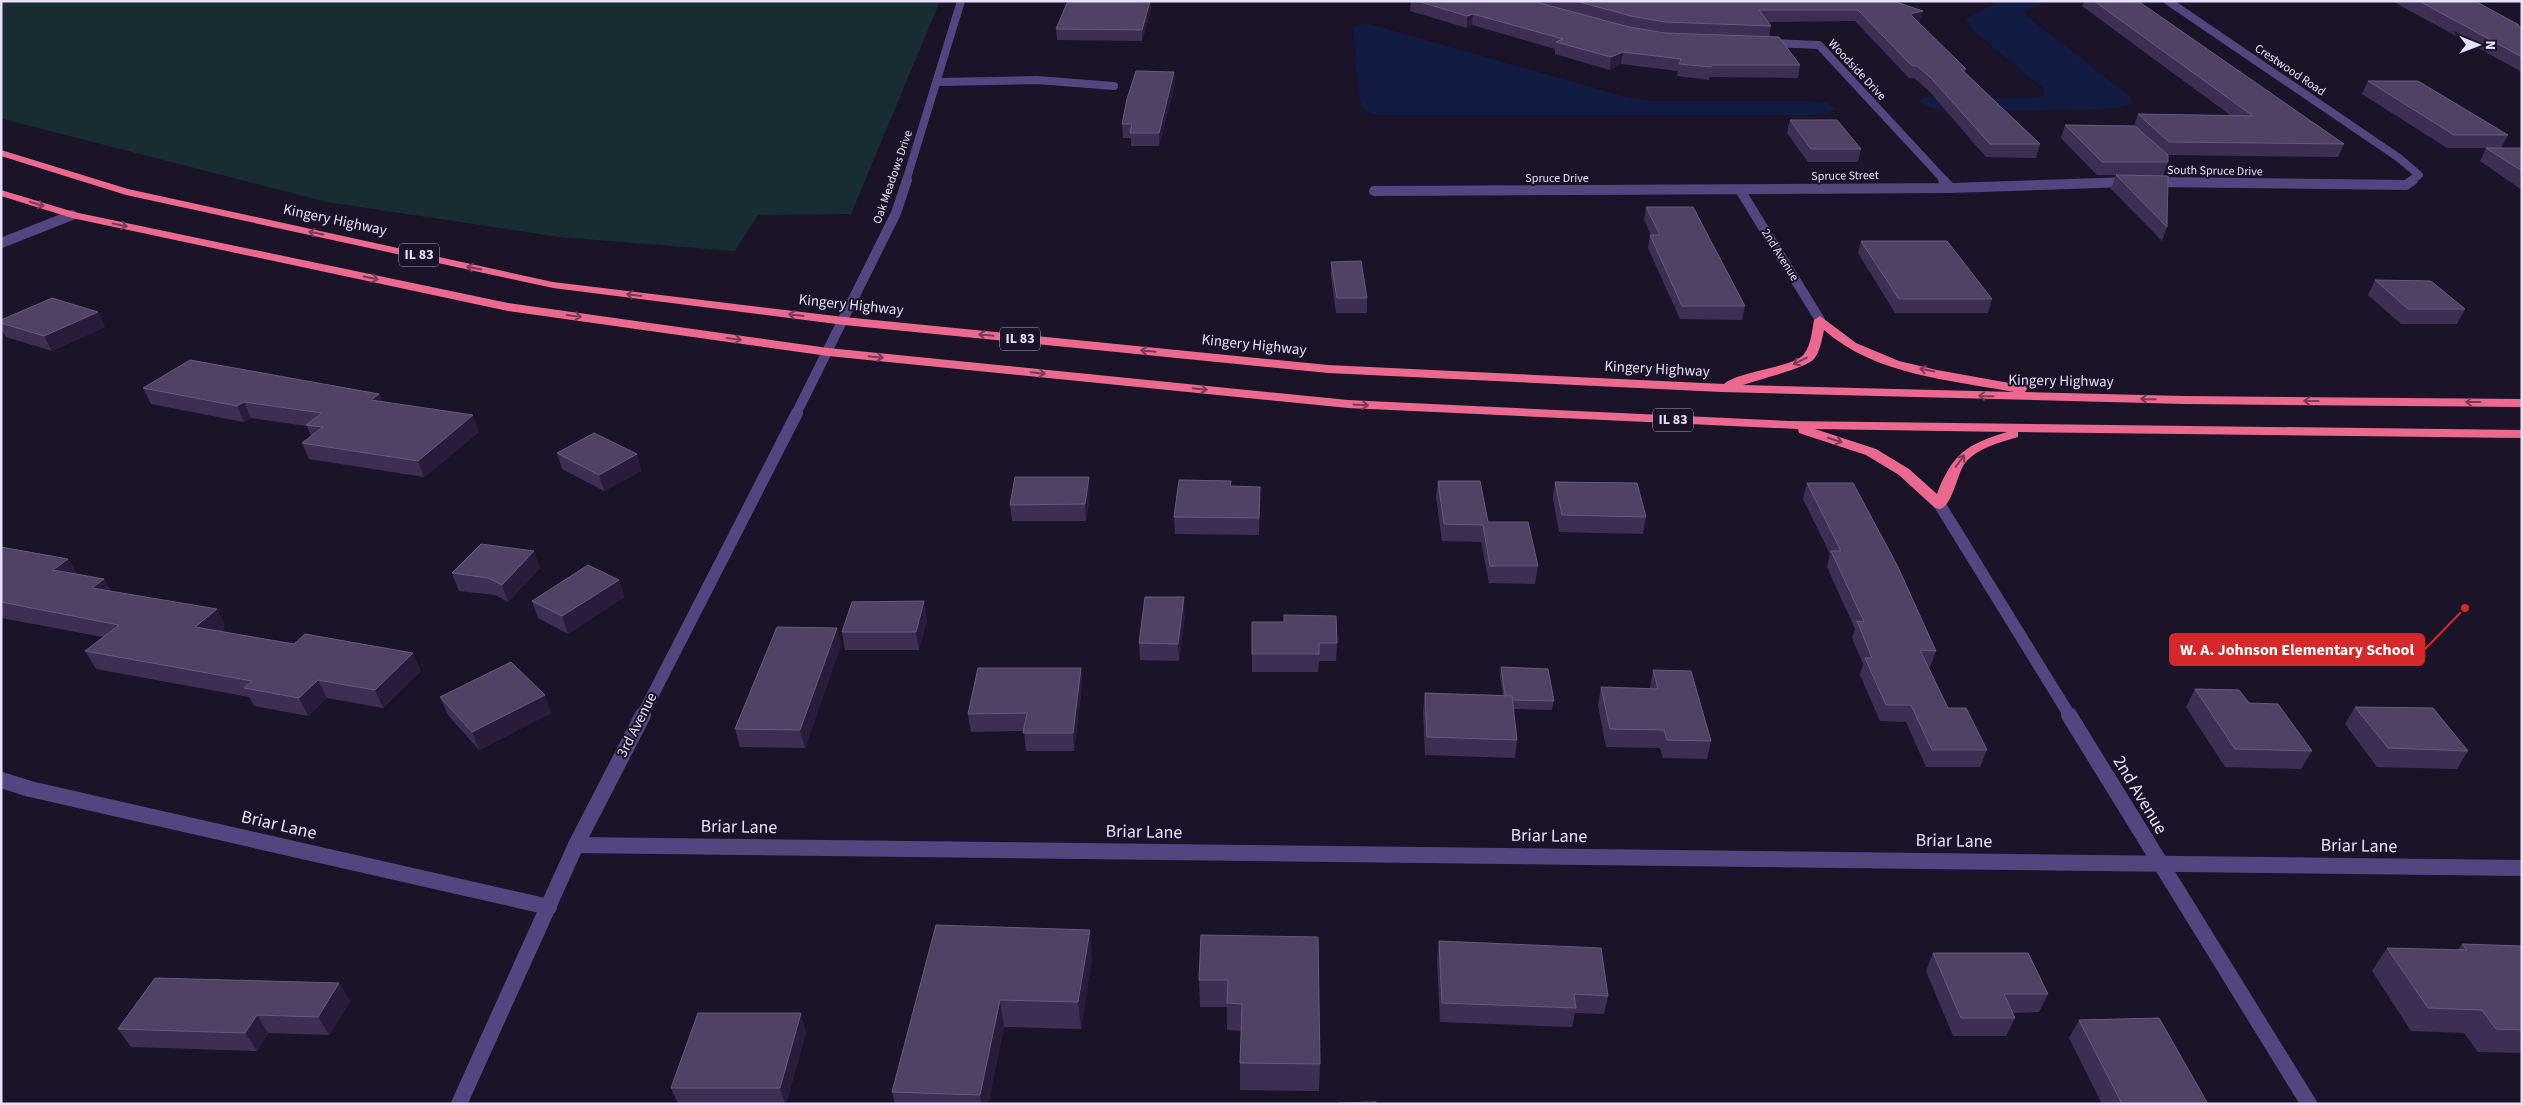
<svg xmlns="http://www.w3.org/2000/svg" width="2523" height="1105" viewBox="0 0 2523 1105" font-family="'Source Sans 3',sans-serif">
<rect width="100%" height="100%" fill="#1b1428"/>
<polygon fill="#182d31" points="1,1 940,1 851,214 758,215 735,251 559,237 327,202 7,120 1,118"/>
<g fill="#121b42">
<polygon points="2000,1 2046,1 2025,12 2027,16 2129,96 2134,103 2116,108 2074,110 1950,111 1933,108 1924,105 1919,101 1923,98 2036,98 2045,95 2044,89 1974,31 1966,19"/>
<path d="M1366,23l263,75 23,3h156l19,2 9,6 -7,4 -18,2h-434c-5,-2 -10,-3 -14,-8 -6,-10 -8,-65 -10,-80z"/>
</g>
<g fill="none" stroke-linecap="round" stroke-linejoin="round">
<g stroke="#524580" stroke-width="8">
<polyline points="2168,1 2399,158 2419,175 2411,181"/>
<polyline points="1769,43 1819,45 1945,181"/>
<polyline points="938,82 1037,80 1114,86"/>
<polyline points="906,181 961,1"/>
</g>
<g stroke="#524580" stroke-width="10">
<polyline points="1943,180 1951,188"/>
<polyline points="2151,182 2406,185 2413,180"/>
<polyline points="1740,190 1820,320"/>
<polyline points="1374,191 1951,188 2128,182"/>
<polyline points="1,243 72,215"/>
<polyline points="796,414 896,213 907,180"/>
</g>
<g stroke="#524580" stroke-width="12">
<polyline points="1940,505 2070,716"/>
<polyline points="642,716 797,413"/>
</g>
<g stroke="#524580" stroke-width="16">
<polyline points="2069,715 2309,1104"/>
<polyline points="1,780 30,789 549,907"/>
<polyline points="576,845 2522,868"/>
<polyline points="459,1104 576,845 643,715"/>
</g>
<g fill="#eb698f" fill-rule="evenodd">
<path d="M1,150l127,39 425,93 291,35 484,48 396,19c17,-14 69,-16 80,-30 7,-9 8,-23 10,-34l6,-4 36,27 43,18 38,9 89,16 1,3 -2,3 159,4 338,3v8l-338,-3 -463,-12 -393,-19 -484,-48 -291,-37 -427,-93 -125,-39zM1824,330c51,45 126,50 190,62l-271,-7c14,-5 62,-17 70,-25 7,-7 9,-21 11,-30z"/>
<path d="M1,190l73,22 434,91 320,45 520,52 441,21 733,9v8l-504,-6v5c-19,6 -43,11 -55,29 -6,11 -12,41 -23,43l-5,-1 -36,-33 -33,-20 -67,-22 -1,-4 -450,-21 -520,-52 -320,-45 -436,-93 -71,-22zM1815,429l192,3c-40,12 -55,22 -70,62l-28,-25 -33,-20z"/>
</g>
</g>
<g fill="#3d2f53">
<polygon points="1411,1 1893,1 1920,22 1919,23 1966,69 1965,72 2040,144 2036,158 1986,157 1928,90 1914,78 1909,78 1855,21 1768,22 1771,26 1769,37 1800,65 1798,78 1710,77 1709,80 1677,76 1678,71 1621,64 1610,70 1555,54 1555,49 1472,25 1467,28 1410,11"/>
<polygon points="2084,1 2138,1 2344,144 2338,157 2168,155 2168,162 2163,176 2167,227 2162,241 2111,189 2116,175 2097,175 2061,138 2065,125 2134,126 2138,114 2230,115 2082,6"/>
<polygon points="2392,1 2475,1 2519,25 2518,26 2522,28 2522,72"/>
<polygon points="1151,9 1142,41 1057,40 1056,29"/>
<polygon points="1174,72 1175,84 1159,146 1131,146 1131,138 1123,138 1122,124"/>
<polygon points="2368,81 2508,135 2501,148 2522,148 2522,190 2480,161 2486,148 2447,148 2362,94"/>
<polygon points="1790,120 1861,149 1858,162 1808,162 1787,133"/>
<polygon points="1646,207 1745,306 1742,320 1680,319 1648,248 1650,235 1651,235 1644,220"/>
<polygon points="1861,241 1992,299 1988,313 1895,313 1858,253"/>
<polygon points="1331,262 1367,298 1367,313 1336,313 1331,276"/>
<polygon points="2375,280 2465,309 2457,324 2401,324 2368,295"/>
<polygon points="1,320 105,327 52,351 6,337 1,328"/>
<polygon points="143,388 379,394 382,402 479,432 424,477 309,459 302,443 311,436 307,426 251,418 244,422 151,404"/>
<polygon points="557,453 637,454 641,471 604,491 562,469"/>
<polygon points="1231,481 1231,486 1260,503 1259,535 1175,534 1174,517"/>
<polygon points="1438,481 1488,522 1538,566 1535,584 1489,583 1481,542 1442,541 1436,497"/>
<polygon points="1555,482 1646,517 1643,534 1559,532 1553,498"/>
<polygon points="1807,483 1936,651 1930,667 1928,667 1948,708 1987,750 1980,767 1926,767 1906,722 1880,721 1860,675 1863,664 1852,638 1855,629 1827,567 1830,554 1803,499"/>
<polygon points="1090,494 1086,521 1012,521 1010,505"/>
<polygon points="1,547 68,559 77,574 104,579 111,591 226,627 221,631 421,671 383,708 327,698 308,716 254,706 249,697 96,669 85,651 103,637 1,618"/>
<polygon points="540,568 508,602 495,595 459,591 452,573"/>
<polygon points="619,580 624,597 568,634 538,618 532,601"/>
<polygon points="1185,615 1179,661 1140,660 1139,643"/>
<polygon points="927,619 919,650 845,650 842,632"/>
<polygon points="1252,622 1284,622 1337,643 1336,661 1319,661 1318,672 1252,672"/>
<polygon points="841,645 805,748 740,747 735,729"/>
<polygon points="1501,667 1554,701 1552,710 1513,709 1517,740 1515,758 1425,755 1423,711 1425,693 1503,695 1500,676"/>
<polygon points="1081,668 1082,685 1074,751 1026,751 1024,731 971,732 968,714"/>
<polygon points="1653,670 1711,741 1707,759 1663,758 1660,748 1606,747 1598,705 1601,687 1650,688"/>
<polygon points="2195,689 2249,703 2312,751 2301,769 2225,767 2186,707"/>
<polygon points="440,697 551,713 479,750 448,715"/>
<polygon points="2355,707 2468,751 2457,769 2377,767 2345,724"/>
<polygon points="936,925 1092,957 1081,1029 1004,1027 988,1104 895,1104 892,1092"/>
<polygon points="1201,935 1320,1064 1319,1091 1240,1090 1240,1063 1241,1031 1227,1030 1227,1007 1200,1007 1199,980"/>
<polygon points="1439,941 1608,996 1604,1014 1575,1013 1572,1027 1440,1022 1437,960"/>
<polygon points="2462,944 2522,946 2522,1053 2478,1052 2464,1033 2411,1031 2372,971 2387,948 2458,950"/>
<polygon points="1933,953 2048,994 2039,1012 2012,1013 2015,1018 2006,1036 1953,1036 1926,971"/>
<polygon points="339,983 350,1001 329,1035 268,1033 257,1051 131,1047 118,1029"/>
<polygon points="2079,1020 2208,1104 2102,1104 2069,1038"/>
<polygon points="806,1032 786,1104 678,1104 671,1088"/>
</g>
<g fill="#281c3a">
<polygon points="1150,1 1152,1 1151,9 1142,41 1142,30"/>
<polygon points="1923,11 1920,22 1907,26 1910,14"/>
<polygon points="1473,14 1472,25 1467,28 1467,16"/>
<polygon points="1623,52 1621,64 1610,70 1611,57"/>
<polygon points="1174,72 1175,84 1159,146 1159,133"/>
<polygon points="98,312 105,327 52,351 44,336"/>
<polygon points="379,394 385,410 371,400"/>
<polygon points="244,402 251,418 244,422 237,406"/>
<polygon points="473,415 479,432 424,477 418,461"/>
<polygon points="637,454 641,471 604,491 599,475"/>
<polygon points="1089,477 1090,494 1086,521 1085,504"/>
<polygon points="1260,487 1260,503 1259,535 1259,518"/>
<polygon points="534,551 540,568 508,602 502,585"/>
<polygon points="68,559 78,576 53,570"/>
<polygon points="104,579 114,597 92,588"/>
<polygon points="619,580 624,597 568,634 562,616"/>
<polygon points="1184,597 1185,615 1179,661 1178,644"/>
<polygon points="924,601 927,619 919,650 916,632"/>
<polygon points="217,609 226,627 205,644 195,627"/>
<polygon points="837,628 841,645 805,748 800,730"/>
<polygon points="413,653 421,671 383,708 375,690"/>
<polygon points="1081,668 1082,685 1074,751 1073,733"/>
<polygon points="318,680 327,698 308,716 299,698"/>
<polygon points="545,695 551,713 479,750 472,732"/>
<polygon points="1090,930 1092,957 1081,1029 1078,1002"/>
<polygon points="339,983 350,1001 329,1035 318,1017"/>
<polygon points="1000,1000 1004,1027 988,1104 981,1104 980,1095"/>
<polygon points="801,1013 806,1032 786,1104 785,1104 780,1088"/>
<polygon points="257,1015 268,1033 257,1051 245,1033"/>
</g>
<g fill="#4f4265" stroke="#675b7c">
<polygon points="1068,1 1150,1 1142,30 1056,29"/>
<polygon points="1417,1 1532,1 1629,27 1665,33 1779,37 1800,65 1712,65 1711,67 1679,64 1681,59 1623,52 1611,57 1556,42 1563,39 1473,14 1467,16"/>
<polygon points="1576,1 1893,1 1923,11 1910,14 1966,69 1961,69 2040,144 1990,144 1931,78 1917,66 1912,66 1858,10 1759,10 1771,26 1665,22 1631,16"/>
<polygon points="2094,1 2138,1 2344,144 2169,142 2138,114 2253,116"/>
<polygon points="2419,1 2475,1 2519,25 2516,25 2522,28 2522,57"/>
<polygon points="1136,71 1174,72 1159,133 1130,133 1132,124 1122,124 1127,99"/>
<polygon points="2368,81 2418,81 2508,135 2454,135"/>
<polygon points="1790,120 1837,120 1861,149 1811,149"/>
<polygon points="2065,125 2135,126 2168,155 2168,162 2102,162"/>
<polygon points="2486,148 2522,148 2522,171"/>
<polygon points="2116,175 2168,176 2167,227"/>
<polygon points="1646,207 1693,207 1745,306 1682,306 1650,235 1660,235"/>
<polygon points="1861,241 1947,241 1992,299 1899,299"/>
<polygon points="1361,261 1367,298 1337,298 1331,262"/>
<polygon points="2375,280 2431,281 2465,309 2408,309"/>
<polygon points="52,298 98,312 44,336 1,323 1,320"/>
<polygon points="190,360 379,394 371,400 473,415 418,461 302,443 323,427 306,425 322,413 244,402 237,406 143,388"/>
<polygon points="594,433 637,454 599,475 557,453"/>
<polygon points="1015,477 1089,477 1085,504 1010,505"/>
<polygon points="1179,480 1231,481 1230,486 1260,487 1259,518 1174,517"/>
<polygon points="1438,481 1480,481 1488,522 1528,522 1538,566 1490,566 1483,525 1444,524"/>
<polygon points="1555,482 1637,483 1646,517 1562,515"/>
<polygon points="1807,483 1853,483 1897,565 1936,651 1920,650 1948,708 1966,708 1987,750 1932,750 1911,705 1886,705 1865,658 1872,658 1857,621 1864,622 1831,551 1841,551"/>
<polygon points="481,544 534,551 502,585 488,578 452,573"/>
<polygon points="1,547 68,559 53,570 104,579 92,588 217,609 195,627 294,644 305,634 413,653 375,690 318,680 299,698 244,688 252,681 85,651 119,625 1,602"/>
<polygon points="588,565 619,580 562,616 532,601"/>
<polygon points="1145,597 1184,597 1178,644 1139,643"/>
<polygon points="924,601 916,632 842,632 852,602"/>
<polygon points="1284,615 1336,616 1337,643 1319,643 1319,654 1252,654 1252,622 1284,622"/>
<polygon points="777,627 837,628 800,730 735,729"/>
<polygon points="511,662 545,695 472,732 440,697"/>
<polygon points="1501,667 1548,669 1554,701 1512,700 1512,696 1505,695"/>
<polygon points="978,668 1081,668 1073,733 1023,733 1027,713 968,714"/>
<polygon points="1653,670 1691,671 1711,741 1667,740 1664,730 1610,729 1601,687 1658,689"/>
<polygon points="2195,689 2239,690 2249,703 2278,704 2312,751 2235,749"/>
<polygon points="1425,693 1512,696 1517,740 1427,737"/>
<polygon points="2355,707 2433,708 2468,751 2388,748"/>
<polygon points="936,925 1090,930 1078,1002 1000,1000 980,1095 892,1092"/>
<polygon points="1201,935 1318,937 1320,1064 1240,1063 1242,1004 1227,1003 1228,980 1199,980"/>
<polygon points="1439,941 1601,948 1608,996 1574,994 1576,1008 1442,1003"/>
<polygon points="2462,944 2522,946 2522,1030 2496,1029 2482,1010 2428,1008 2387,948 2467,950"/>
<polygon points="1933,953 2028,953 2048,994 2004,994 2015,1018 1961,1018"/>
<polygon points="155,978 339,983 318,1017 257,1015 245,1033 118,1029"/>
<polygon points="698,1013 801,1013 780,1088 671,1088"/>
<polygon points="2159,1018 2208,1104 2122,1104 2079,1020"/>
<polygon points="1376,1102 1376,1104 1338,1104 1338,1103"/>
</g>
<defs><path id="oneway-shaft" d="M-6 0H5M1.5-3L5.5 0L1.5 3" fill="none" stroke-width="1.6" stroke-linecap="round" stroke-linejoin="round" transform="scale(1.25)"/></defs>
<g stroke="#793a56">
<use href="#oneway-shaft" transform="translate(37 204) rotate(18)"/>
<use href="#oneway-shaft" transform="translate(120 225) rotate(12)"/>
<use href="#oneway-shaft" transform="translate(316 233) rotate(-168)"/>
<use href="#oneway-shaft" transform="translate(474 268) rotate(-168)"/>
<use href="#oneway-shaft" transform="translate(371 278) rotate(12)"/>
<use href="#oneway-shaft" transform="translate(634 295) rotate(-173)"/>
<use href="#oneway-shaft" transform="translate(796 315) rotate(-173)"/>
<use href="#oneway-shaft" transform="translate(574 316) rotate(8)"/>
<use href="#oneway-shaft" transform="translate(986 335) rotate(-174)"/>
<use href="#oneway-shaft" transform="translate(734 339) rotate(8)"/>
<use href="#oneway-shaft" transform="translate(1148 351) rotate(-174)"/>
<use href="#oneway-shaft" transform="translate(876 357) rotate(6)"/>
<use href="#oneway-shaft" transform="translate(1800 361) rotate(153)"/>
<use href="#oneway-shaft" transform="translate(1927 370) rotate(-169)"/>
<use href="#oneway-shaft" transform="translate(1038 373) rotate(6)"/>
<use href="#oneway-shaft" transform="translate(1200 389) rotate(6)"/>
<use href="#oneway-shaft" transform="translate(1986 396) rotate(-179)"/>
<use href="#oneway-shaft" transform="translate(2148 399) rotate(-179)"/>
<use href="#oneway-shaft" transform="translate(2311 401) rotate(-180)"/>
<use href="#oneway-shaft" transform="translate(2473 402) rotate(-180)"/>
<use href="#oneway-shaft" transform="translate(1361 405) rotate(3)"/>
<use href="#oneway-shaft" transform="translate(1835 440) rotate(18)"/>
<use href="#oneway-shaft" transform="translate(1960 461) rotate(-53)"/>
</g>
<g text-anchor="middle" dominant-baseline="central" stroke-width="4" stroke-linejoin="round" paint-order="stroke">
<g font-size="12" fill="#e7dffb" stroke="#1b1428">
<text transform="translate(1857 70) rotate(47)">Woodside Drive</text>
<text transform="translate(2290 70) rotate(34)">Crestwood Road</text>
<text transform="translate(2215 171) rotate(1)">South Spruce Drive</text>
<text transform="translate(1845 176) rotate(-1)">Spruce Street</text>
<text transform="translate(893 177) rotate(-71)">Oak Meadows Drive</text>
<text x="1557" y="178">Spruce Drive</text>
<text transform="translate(1780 255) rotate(58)">2nd Avenue</text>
</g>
<g fill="#1b1428" stroke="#aaa2bc" stroke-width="1">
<rect x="399" y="243.5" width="40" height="23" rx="4"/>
<rect x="1000" y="327.5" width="40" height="23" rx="4"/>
<rect x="1653" y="408.5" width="40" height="23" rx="4"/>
</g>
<g font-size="14" font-weight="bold" fill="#e7dffb">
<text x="419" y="255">IL 83</text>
<text x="1020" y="339">IL 83</text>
<text x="1673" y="420">IL 83</text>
</g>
<g font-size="15" fill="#e7dffb" stroke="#1b1428">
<text transform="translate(335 220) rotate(12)">Kingery Highway</text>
<text transform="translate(851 305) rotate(6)">Kingery Highway</text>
<text transform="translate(1254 345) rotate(6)">Kingery Highway</text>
<text transform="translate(1657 369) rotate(3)">Kingery Highway</text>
<text transform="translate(2061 381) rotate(1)">Kingery Highway</text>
<text transform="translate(637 725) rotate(-63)">3rd Avenue</text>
</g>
<g font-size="18" fill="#e7dffb" stroke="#1b1428">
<text transform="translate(2140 795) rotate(59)">2nd Avenue</text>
<text transform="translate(279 825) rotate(13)">Briar Lane</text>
<text transform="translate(739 827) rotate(1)">Briar Lane</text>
<text transform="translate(1144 832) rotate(1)">Briar Lane</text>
<text transform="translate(1549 836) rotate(1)">Briar Lane</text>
<text transform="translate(1954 841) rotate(1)">Briar Lane</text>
<text transform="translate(2359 846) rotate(1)">Briar Lane</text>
</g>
</g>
<path fill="none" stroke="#d62828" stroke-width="2" d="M2465 608L2424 650"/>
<circle fill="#d62828" stroke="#1b1428" stroke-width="2" cx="2465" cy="608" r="5"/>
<rect fill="#d62828" stroke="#d62828" stroke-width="2" x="2170" y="634" width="254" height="31" rx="5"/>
<g font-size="16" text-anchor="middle" font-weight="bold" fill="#fff">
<text x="2297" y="655">W. A. Johnson Elementary School</text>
</g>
<rect width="2523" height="1105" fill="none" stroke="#e7dffb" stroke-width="5"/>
<g transform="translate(2478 45) rotate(91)" stroke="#1b1428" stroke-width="4" paint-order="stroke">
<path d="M0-4L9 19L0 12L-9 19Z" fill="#e7dffb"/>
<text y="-8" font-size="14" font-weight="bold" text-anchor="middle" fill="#e7dffb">N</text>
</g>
</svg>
